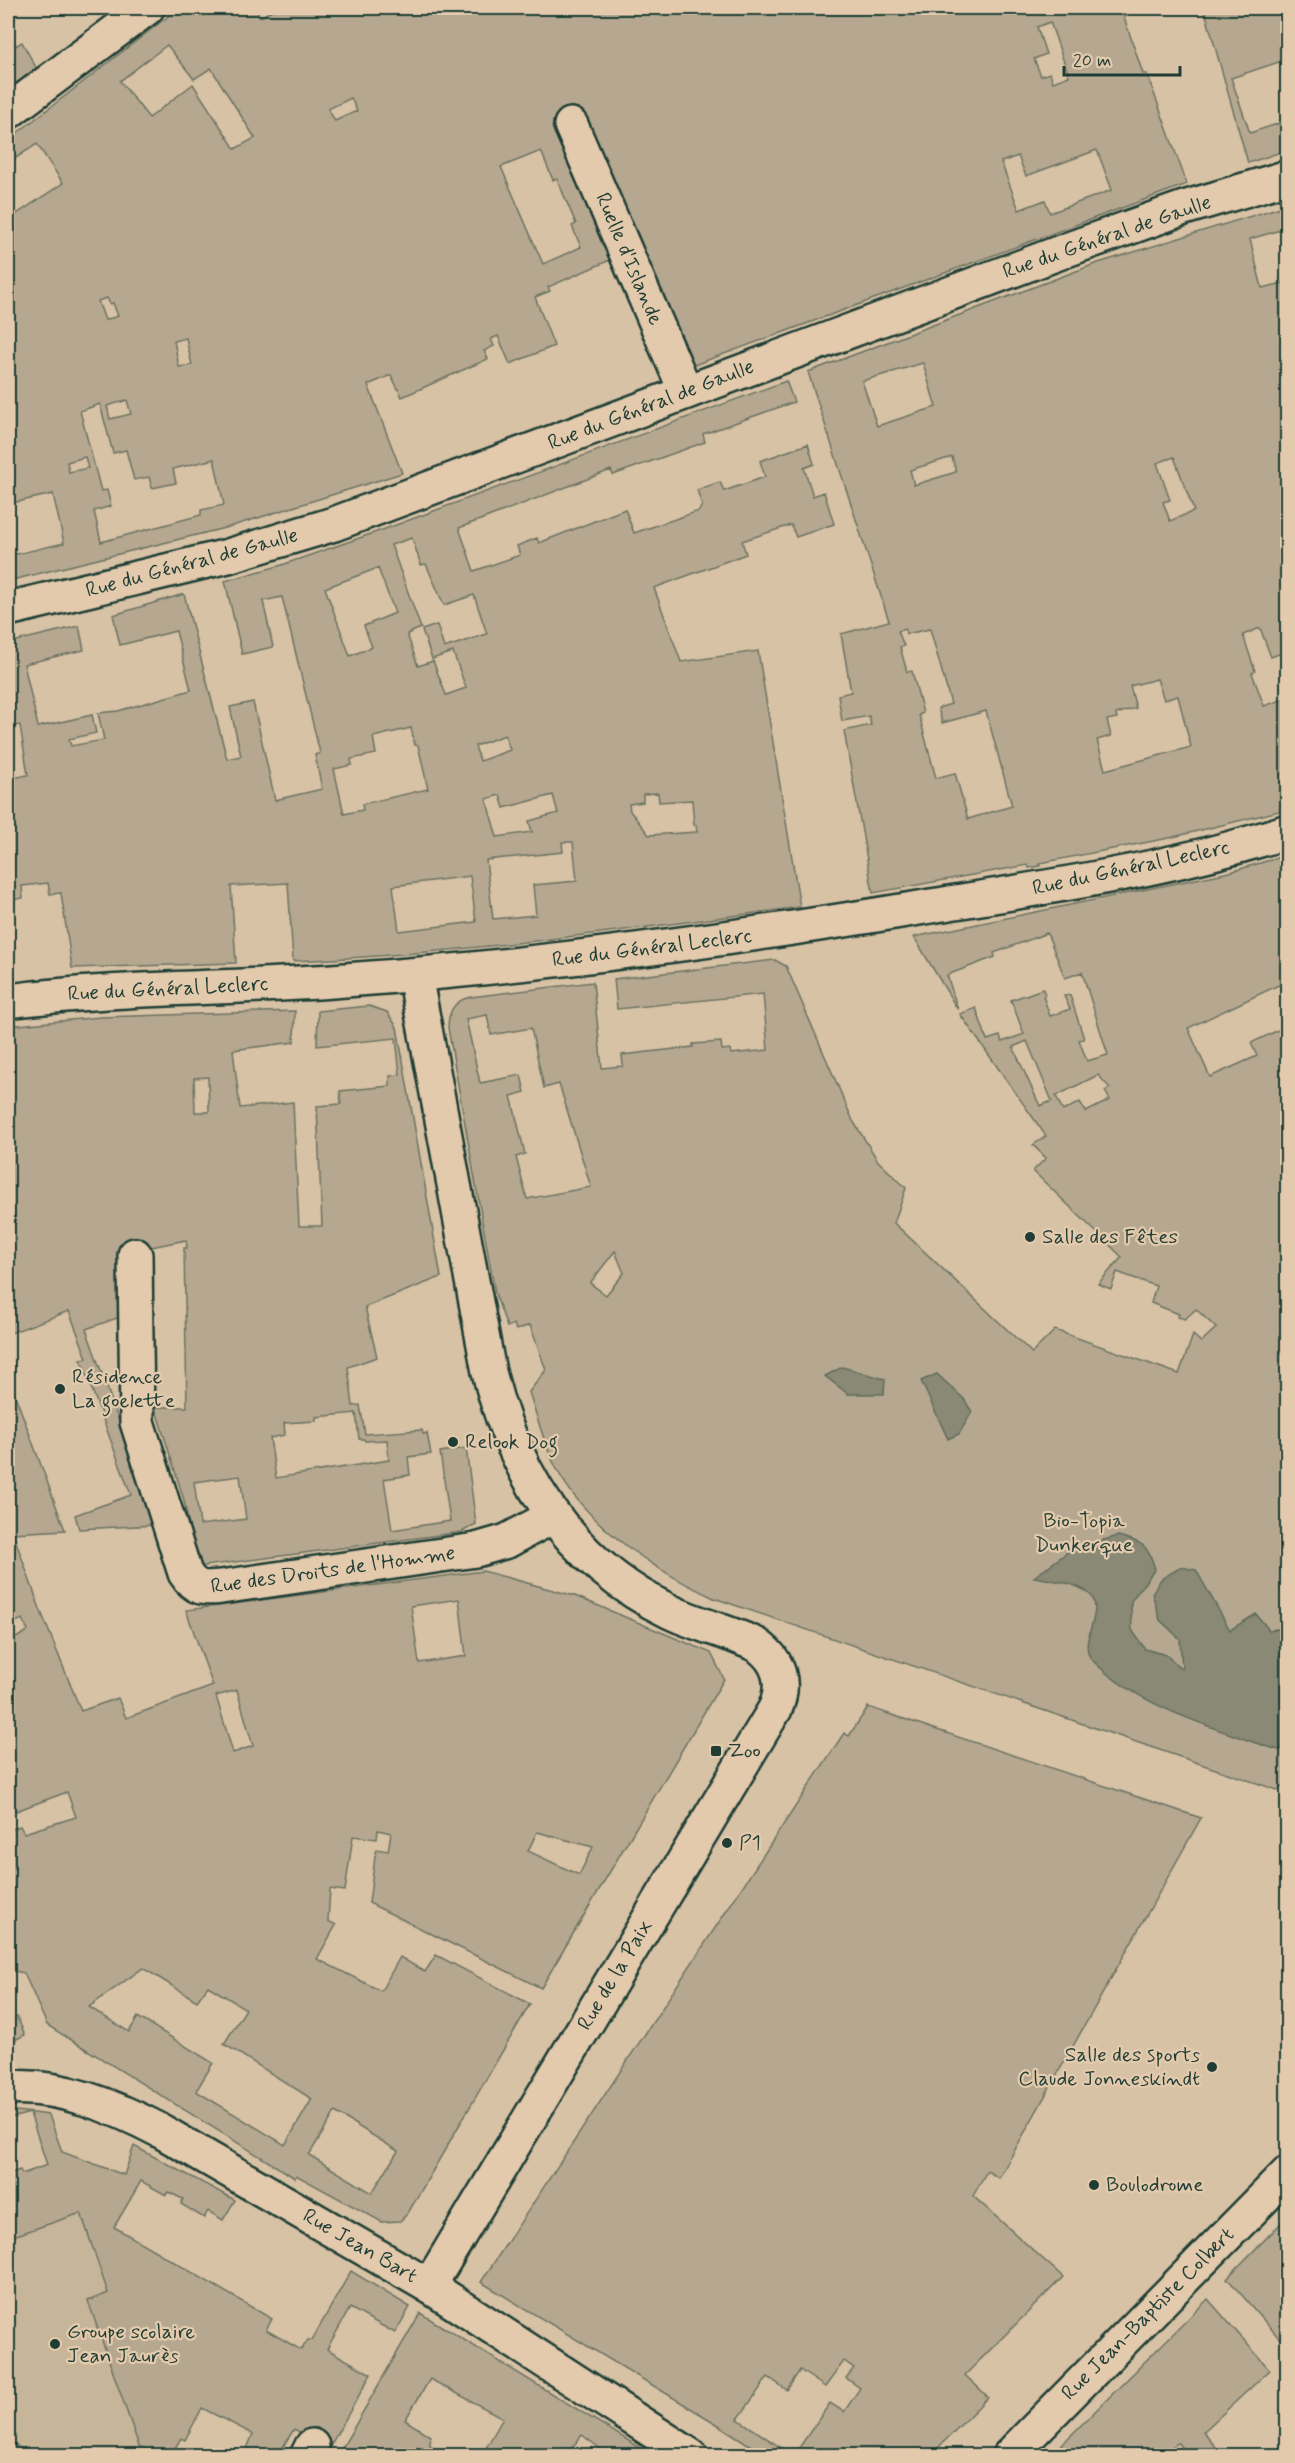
<svg xmlns="http://www.w3.org/2000/svg" width="1295" height="2463" viewBox="0 0 1295 2463" font-family="Mynerve,sans-serif">
<rect width="100%" height="100%" fill="#d8c2a5"/>
<filter id="ink" filterUnits="userSpaceOnUse"><feTurbulence type="fractalNoise" baseFrequency=".0167" numOctaves="2"/><feDisplacementMap in="SourceGraphic" scale="12" xChannelSelector="R" yChannelSelector="G"/><feConvolveMatrix kernelMatrix="1 2 1 2 8 2 1 2 1" color-interpolation-filters="sRGB"/></filter>
<g filter="url(#ink)">
<polygon fill="#c7b59a" points="81,2212 108,2293 88,2302 139,2446 157,2455 28,2455 8,2438 8,2238"/>
<g fill="#b6a890" stroke="#6a7262" stroke-width="1.5" fill-rule="evenodd">
<path d="M174,8h80l7,9 14,-9h846l22,66h4l40,110 -493,181 -111,-252 -31,14 58,133 -62,27 2,4 -15,6 19,49 -44,18 -12,-28 -7,3 3,7 -10,5 4,8 -86,38 -11,-22 -23,10 34,88 -173,54 -221,54v-25l56,-13 -11,-49 -45,10v-284l55,-37 -26,-39 -29,19v-23l167,-129zM1050,22l19,54 -16,6 -3,-9 -9,3 -7,-17 12,-5 -9,-27zM167,45l27,34 17,-11 44,70 -20,11 -42,-65 -44,34 -29,-37zM351,98l6,13 -22,10 -7,-12zM1097,150l15,40 -62,23 -5,-13 -26,10 -18,-48 17,-6 8,20zM541,151l12,29 4,-1 19,45 -4,2 9,21 -38,17 -42,-97zM107,298l3,6 3,-1 5,13 -13,4 -7,-19zM186,338l6,27 -13,2 -5,-26zM127,400l4,14 -21,5 -3,-13zM100,404l13,49 13,-3 8,30 15,-3 3,11 24,-5 -3,-14 41,-10 10,46 -23,5v5l-100,27 -7,-31 17,-5 -4,-16 -6,1 -21,-80zM85,457l3,11 -19,4 -2,-10z"/>
<polygon points="1204,8 1287,8 1287,66 1285,60 1231,78 1250,133 1280,123 1284,133 1287,133 1287,150 1248,163"/>
<polygon points="22,42 38,71 8,94 8,50"/>
<path d="M1287,205v23l-37,11 12,49 25,-6v369l-16,6 -11,-29 -17,7 12,36 -3,2 12,33 23,-8v111l-118,29 -129,25v3l-11,2 -1,-3 -155,28 -29,-162 27,-6 -2,-9 -27,5 -4,-26 13,-3 -10,-58 48,-13 -81,-249 287,-108zM923,363l13,44 -59,19 -15,-45zM952,457l4,15 -42,13 -4,-15zM1174,457l20,54 -24,10 -7,-19 7,-2 -13,-37zM905,629l1,5 24,-5 21,75 -13,4 4,15 44,-12 26,95 -44,13 -13,-46 -19,5 -17,-63 4,-2 -11,-42 -5,1 -7,-25 4,-1 -6,-15zM1157,679l7,21 14,-4 13,51 -86,23 -8,-30 14,-4 -4,-16 10,-2 -1,-4 20,-6 -6,-22z"/>
<path d="M786,381l8,21 -91,32 2,8 -92,33 -2,-5 -152,58 15,43 46,-16 -3,-9 20,-8 2,5 86,-34 9,24 65,-22 3,-6 -5,-15 23,-8 4,9 41,-14 -5,-16 48,-17 6,20 -10,4 9,28 11,-4 10,32 -38,13 -5,-12 -49,16 4,13 -92,34 27,74 77,-11 42,256c-167,22 -339,47 -507,54l-5,-78 -57,3 5,77 -164,5 -11,-75 -11,1 -2,-11 -26,3 1,12 -11,2 -2,-12h-2v-109l20,-4 -8,-50 -12,2v-84l71,-17 5,24 -60,14 14,63 54,-12 4,18 -27,6 2,7 33,-6 -6,-27 20,-2 73,-21 -15,-59 -56,14 -7,-30 71,-21 43,165 14,-3 -11,-49 23,-5 22,98 47,-11 -7,-34 5,-2 -38,-156 -19,4 10,46 -31,7 -17,-73 57,-16 103,-36zM412,538l9,27 5,-1 18,41 30,-10 13,39 -43,14 -7,-23 -15,5 10,29 21,-7 13,36 -20,7 -13,-34 -15,5 -11,-32 14,-6 -30,-83zM378,568l17,45 -31,13 8,21 -22,9 -25,-68zM411,728l4,17h3l10,44 -66,15 1,6 -19,4 -10,-45 18,-4 -1,-6 25,-5 -3,-17zM505,735l5,15 -30,11 -5,-15zM658,793l1,9 33,-2 2,25h2l1,7 -48,3 -19,-24 -1,-7 14,-2v-8zM500,795l4,13 49,-13 5,18 -29,8 3,11 -35,5 -11,-38zM562,842h11l4,39 -44,4 3,30 -43,4 -7,-59 77,-8zM470,876l6,46 -77,9 -6,-45z"/>
<path d="M1287,855v132l-2,-5 -97,46 22,49 47,-21 -6,-13 36,-17v756l-10,8 -563,-192c-60,-28 -136,-77 -163,-141 -9,-21 -15,-44 -22,-65l17,-22 -16,-45 -14,5 -2,-6 -7,3 -12,-34 -47,-265c0,-16 6,-28 23,-31l122,-15 9,86 21,-2 -1,-11 71,-8v-3l28,-2 1,8 8,-1 1,5 37,-4 -5,-56 -146,15 -3,-30 161,-19 11,6 67,155 25,40 28,27 -12,35 138,130 23,-23 124,44 14,-39 8,7 15,-14 -20,-19 -11,10 -7,-2 1,-3 -28,-11 5,-17 -39,-14 -6,17 -13,-5 24,-27 -89,-86 13,-13 -13,-13 13,-9 -86,-122 16,-6 11,32 13,-4 2,6 22,-8 -13,-34 32,-11 2,6 -2,1 7,20 20,-7 -6,-13 6,-1 14,44 -5,1 8,21 21,-6 -26,-83 -17,6 -18,-45 -53,20 1,4 -48,18 11,35 -44,-73 316,-65zM487,1015l4,20 40,-7 13,60 15,-4 32,103 -64,12 -11,-42 9,-3 -14,-58 14,-4 -4,-17 -41,8 -14,-64zM1027,1041l25,60 -12,5 -27,-59zM1098,1075l12,13 -5,3 5,9 -24,12 -6,-10 -17,9 -7,-15zM615,1251l9,22 -18,22 -16,-12z"/>
<path d="M369,1006l18,6 10,15 44,250 -76,30 12,50 -29,10 5,39 7,-1 5,29 57,-4 1,4 4,-1 4,21 -23,3 2,18 -26,4 8,51 58,-9 -10,-69 26,-4 10,76 -14,8 -265,35 -13,-67 -29,-93h32l-3,-159h3l-1,-8 -65,13 -1,64 -34,12 70,196 -77,4 -4,-14 56,-20 -50,-135 6,-2 -18,-47 -61,23v-308l93,-9 194,-6 -1,31 -61,8 7,58 53,-6 6,124h23l-5,-120 24,-2 -1,-13 50,-5v-10l10,-1 -4,-37 -79,8 1,-35zM208,1077l1,35h-14l-1,-34zM356,1413l3,26h5l1,2 22,-1 2,20 -113,18 -6,-40 15,-3 -1,-12 32,-2v-4zM240,1476l6,43 -46,6 -6,-43z"/>
<path d="M8,1376l57,154 -52,3 27,76 41,102 37,-13 8,20 87,-32 -27,-76 297,-39 92,25 136,57 13,26 -183,309 -172,-85 7,-54 12,2 3,-18 -13,-3 -1,9 -24,-3 -8,55 -15,-2 -2,32 8,4 -19,34 64,32 19,-34 25,15 11,-17 94,49 -122,209 -8,8 -18,1 -86,-47 -1,3 -248,-153 -23,-52 -10,-2 -6,3v-143l12,-5 4,7 52,-16 -9,-25 -51,19 -3,-9 -5,1v-162l1,1 19,-11 -6,-12 -14,7zM459,1599l7,57 -47,7 -8,-57zM237,1690l16,56 -20,7 -17,-57zM537,1832l56,15 -14,28 -51,-24zM143,1968l54,33 11,-15 38,23 -22,35 88,55 -27,46 -89,-54 17,-28 -75,-46 -9,15 -40,-25zM335,2112l63,39 -26,42 -63,-38z"/>
<polygon points="868,1707 1201,1818 999,2178 987,2171 973,2196 1063,2277 965,2375 988,2397 931,2455 794,2455 830,2403 844,2412 860,2388 846,2378 854,2368 844,2361 825,2387 800,2370 787,2390 768,2377 738,2419 792,2455 765,2455 717,2424 481,2282 844,1733 849,1736"/>
<polygon points="17,2017 25,2035 8,2043 8,2021"/>
<polygon points="8,2110 49,2115 62,2152 124,2175 134,2146 235,2200 223,2220 208,2211 204,2218 181,2204 183,2199 168,2192 166,2195 141,2181 114,2227 272,2319 266,2330 301,2350 308,2340 312,2340 351,2271 410,2307 395,2333 350,2308 327,2349 371,2374 329,2448 294,2429 278,2455 240,2455 243,2450 246,2451 253,2434 202,2408 185,2440 181,2438 171,2455 157,2455 139,2446 88,2301 108,2293 81,2213 8,2238 8,2174 20,2170 22,2174 47,2165 30,2113 8,2119"/>
<polygon points="1287,2217 1287,2347 1227,2278"/>
<polygon points="1208,2299 1270,2370 1203,2432 1223,2455 1187,2455 1178,2443 1160,2455 1051,2455"/>
<polygon points="420,2313 652,2455 609,2455 582,2435 566,2455 496,2455 486,2448 503,2418 430,2379 405,2420 430,2436 430,2445 440,2452 445,2450 453,2455 338,2455"/>
<polygon points="8,2438 28,2455 8,2455"/>
</g>
<g fill="#898975" stroke="#5f6b5b" stroke-width="1.5">
<polygon points="842,1367 885,1379 884,1394 848,1394 825,1376"/>
<polygon points="937,1374 964,1399 972,1412 959,1434 948,1439 921,1381"/>
<path d="M1118,1536c24,6 30,8 37,33l-24,32 1,29 13,19 21,6 16,14 -2,-30 -20,-19 -8,-27 9,-14 20,-12 15,3 34,60 26,-16 13,16 9,-1 9,10v108l-8,3 -14,-4c-58,-20 -128,-41 -172,-85 -19,-19 17,-52 -6,-69 -14,-10 -36,-12 -53,-15l38,-28z"/>
</g>
<g fill="none" stroke-linecap="round" stroke-linejoin="round">
<g stroke="#1f3d34" stroke-width="38">
<g id="street">
<polyline points="8,112 147,8"/>
<polyline points="571,125 686,392"/>
<polyline points="8,609 228,556 334,524 1069,249 1184,208 1288,177"/>
<path d="M415,975l74,397c26,104 81,192 182,240 28,13 58,20 86,33 23,16 29,39 18,64l-346,577"/>
<path d="M8,1001c112,-14 224,-12 337,-21 195,-14 388,-41 580,-73 121,-20 246,-37 363,-76"/>
<path d="M135,1255l2,167 48,151c10,16 18,16 36,14l255,-37 31,-9 46,-25"/>
<path d="M8,2088c52,-4 107,19 153,43l268,155 262,170"/>
<polyline points="307,2456 312,2446"/>
<polyline points="1009,2456 1288,2173"/>
</g>
</g>
<use href="#street" stroke="#e4caac" stroke-width="33"/>
</g>
</g>
<g fill="#1f3d34" stroke="#e4caac" stroke-width="2">
<circle cx="1030" cy="1237" r="6"/>
<circle cx="60" cy="1389" r="6"/>
<circle cx="453" cy="1442" r="6"/>
<rect x="710" y="1745" width="12" height="12" rx="3"/>
<circle cx="727" cy="1843" r="6"/>
<circle cx="1212" cy="2067" r="6"/>
<circle cx="1094" cy="2185" r="6"/>
<circle cx="55" cy="2344" r="6"/>
</g>
<g text-anchor="middle" dominant-baseline="central" stroke-width="4.5" stroke-linejoin="round" paint-order="stroke">
<g font-size="21" fill="#1f3d34" stroke="#e4caac">
<text transform="translate(1107 237) rotate(-19)">Rue du Général de Gaulle</text>
<text transform="translate(629 259) rotate(67)">Ruelle d'Islande</text>
<text transform="translate(651 405) rotate(-21)">Rue du Général de Gaulle</text>
<text transform="translate(192 563) rotate(-15)">Rue du Général de Gaulle</text>
<text transform="translate(1131 868) rotate(-12)">Rue du Général Leclerc</text>
<text transform="translate(652 948) rotate(-7)">Rue du Général Leclerc</text>
<text transform="translate(168 989) rotate(-3)">Rue du Général Leclerc</text>
<text transform="translate(333 1570) rotate(-8)">Rue des Droits de l'Homme</text>
<text transform="translate(615 1975) rotate(-59)">Rue de la Paix</text>
<text transform="translate(360 2246) rotate(30)">Rue Jean Bart</text>
<text transform="translate(1148 2314) rotate(-45)">Rue Jean-Baptiste Colbert</text>
</g>
<g font-size="21" fill="#1f3d34" stroke="#e4caac" text-anchor="start">
<text x="1042" y="1237">Salle des Fêtes</text>
<text x="72" y="1377">Résidence<tspan x="72" dy="24">La goelette</tspan></text>
<text x="465" y="1442">Relook Dog</text>
<text x="728" y="1751">Zoo</text>
<text x="739" y="1843">P1</text>
<text x="1200" y="2055" text-anchor="end">Salle des sports<tspan x="1200" dy="24">Claude Jonneskindt</tspan></text>
<text x="1106" y="2185">Boulodrome</text>
<text x="67" y="2332">Groupe scolaire<tspan x="67" dy="24">Jean Jaurès</tspan></text>
</g>
<g font-size="21" fill="#274239" stroke="#e4caac">
<text x="1084" y="1521">Bio-Topia<tspan x="1084" dy="24">Dunkerque</tspan></text>
</g>
</g>
<rect width="1295" height="2463" fill="none" stroke="#e4caac" stroke-width="30"/>
<rect x="15" y="15" width="1265" height="2433" fill="none" stroke="#1f3d34" stroke-width="2" filter="url(#ink)"/>
<path d="M1064 66v9h116v-9" fill="none" stroke="#1f3d34" stroke-width="3"/>
<text x="1073" y="66" font-size="18" fill="#1f3d34" stroke="#e4caac" stroke-width="4.5" paint-order="stroke">20 m</text>
</svg>
